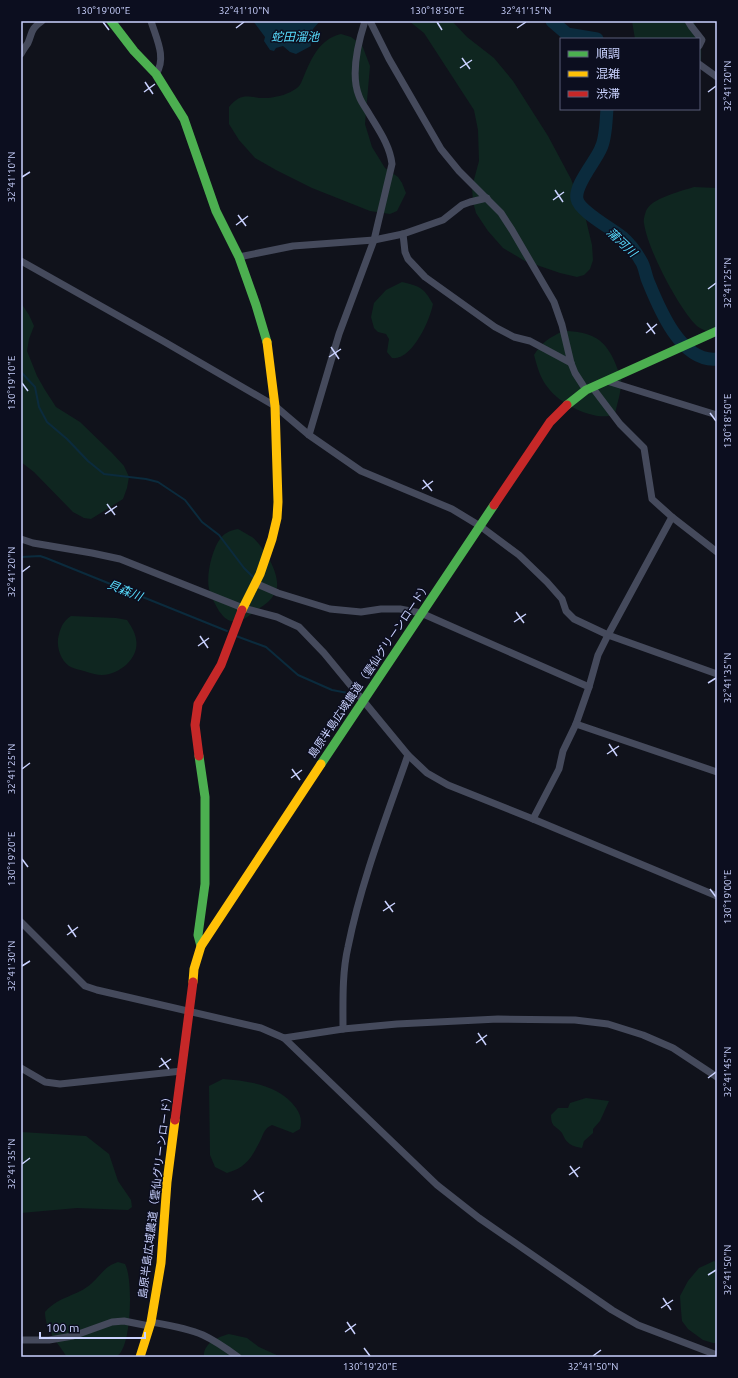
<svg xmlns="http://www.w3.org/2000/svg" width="738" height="1378" viewBox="0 0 738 1378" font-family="Ubuntu,'Noto Sans JP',sans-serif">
<rect width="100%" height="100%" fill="#10121b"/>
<g fill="#0f2620">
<polygon points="409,21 452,21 467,37 494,58 513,81 548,136 571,179 586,220 592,245 593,260 590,269 584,275 577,277 560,273 525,261 503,248 488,231 476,213 473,202 472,187 479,161 478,130 474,110 424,33"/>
<path d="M632,21h61c11,17 9,37 6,56v-38h-64z"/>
<path d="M341,34l10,3 11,8 8,21 -5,58 7,23 13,21 13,9 4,6 4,10 -9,18 -7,3 -20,-3 -58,-23 -36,-18 -21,-12 -16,-18 -10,-16v-17c14,-17 21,-8 39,-9 10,-1 21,-4 29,-10 4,-3 5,-8 7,-12 8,-19 16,-37 37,-42z"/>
<path d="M694,187l23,1v146c-6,-1 -15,-4 -20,-8 -18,-17 -50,-78 -53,-103 -1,-3 1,-9 2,-12 5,-13 36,-20 48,-24z"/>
<path d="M402,282c18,4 22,6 31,22 -3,16 -21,57 -41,54l-5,-6 2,-13 -3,-5 -8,-2 -4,-4 -3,-11 3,-14 12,-13z"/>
<polygon points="21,303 29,315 34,326 29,339 27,351 37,376 45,390 56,407 80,422 112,453 124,466 129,477 127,488 123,499 91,519 84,518 73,512 34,472 21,462"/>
<path d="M563,331c28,0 43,8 53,34 1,4 4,8 5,12 2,9 -4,27 -6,37 -18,9 -55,-10 -66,-25 -9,-11 -11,-20 -15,-34 8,-13 15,-17 29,-24z"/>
<path d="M238,529c5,3 9,5 14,8 11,8 32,41 23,56 -4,8 -12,13 -20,18 -6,5 -16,13 -24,10 -5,-1 -9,-6 -12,-10 -4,-7 -8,-14 -10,-22 -3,-14 3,-39 11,-50 4,-6 11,-9 18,-10z"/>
<path d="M71,616l45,2 11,2c4,6 8,12 9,19 4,19 -17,36 -34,36 -5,0 -11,-2 -15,-3 -5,-2 -13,-3 -18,-6 -8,-6 -12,-17 -11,-27 2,-10 4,-17 13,-23z"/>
<path d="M223,1079c26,2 57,6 73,29 5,7 6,13 4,21l-7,4 -21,-8c-7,3 -8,7 -11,14 -9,18 -14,28 -34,34l-12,-6 -5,-12 -1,-69z"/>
<path d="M586,1098l23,3 -9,20 -7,8v4l-9,8 -2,7c-7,-1 -13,-3 -17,-9 -1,-2 -2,-4 -3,-6 -6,-8 -11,-5 -11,-18l7,-7h10l2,-5z"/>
<polygon points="21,1132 86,1136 109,1154 118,1181 131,1200 132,1207 128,1210 77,1208 21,1213"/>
<polygon points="714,1261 717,1263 717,1343 713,1343 703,1340 688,1329 682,1321 681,1310 680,1296 688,1281 699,1268"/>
<path d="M118,1262l7,2c8,15 6,71 -3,86 -1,3 -4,5 -6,7h-49c-9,-14 -22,-27 -22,-45 15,-17 32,-15 47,-29 10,-9 13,-17 26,-21z"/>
<path d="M229,1334l18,4 12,9 22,10h-77c-1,-14 14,-20 25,-23z"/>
</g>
<path fill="#0b2b3d" d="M253,21h67c-9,10 -11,11 -9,25l-15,8 -6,-2 -7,-6 -7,2 -2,3 -4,-1 -6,-9 1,-4z"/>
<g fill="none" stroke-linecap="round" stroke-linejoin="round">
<g stroke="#0b2b3d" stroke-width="2">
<polyline points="21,372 35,387 39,407 47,422 67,439 88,461 104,474 146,479 158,482 185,500 202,522 219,535 244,568 254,578"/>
<polyline points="21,557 40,556 46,558 227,631"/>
<polyline points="236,636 266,647 298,675 332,690 353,694"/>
</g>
<g stroke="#0b2b3d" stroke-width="13">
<polyline points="552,21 567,34 597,39"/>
<path d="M607,109c-1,11 -1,29 -6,39 -5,13 -27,37 -24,51 2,12 34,29 45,38 8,7 14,15 19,24 4,6 4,13 7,20 11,27 33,82 69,78"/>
</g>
<g stroke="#454a5c" stroke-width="7">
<path d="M151,21c5,17 16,37 5,53"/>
<polyline points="370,21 389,59 441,149 459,171 501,213 512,230 554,302 562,325 571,363 575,373 586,390"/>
<polyline points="688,21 691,26 702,40 699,46"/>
<path d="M21,54c2,-4 5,-8 7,-11 5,-12 2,-13 14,-22"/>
<polyline points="699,64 717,77"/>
<polyline points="403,234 405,252 408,259 425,277 495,327 514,337 530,341 571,363"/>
<polyline points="239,257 293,246 374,240 403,234 443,220 462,205 470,202 487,198"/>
<polyline points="21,261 163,341 275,406 309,435 361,471 452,509 480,526 519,555 547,582 562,599 566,611 574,619 608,635 717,674"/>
<polyline points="607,381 717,415"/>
<polyline points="592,387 620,424 644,448 652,499 672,517 717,552"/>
<path d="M309,435l30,-101 35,-94 18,-76c-2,-19 -14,-35 -24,-52 -3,-5 -7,-10 -9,-16 -9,-22 -1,-53 6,-75"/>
<polyline points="21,539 33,543 92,553 120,559 243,608 277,617 299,627 324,653 408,755 427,773 448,785 533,819 717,896"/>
<polyline points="255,583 278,593 330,609 361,612 381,609 400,609 421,613 589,687 576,724 717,772"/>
<polyline points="589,687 598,655 608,635 672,517"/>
<polyline points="533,819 559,769 563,751 576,724"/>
<polyline points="21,922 85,986 97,990 261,1028 284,1038 437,1185 479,1218 612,1310 638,1325 717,1355"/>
<path d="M343,1029c0,-28 -1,-56 5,-82 13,-65 38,-129 60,-192"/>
<polyline points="284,1038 343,1029 397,1024 498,1019 575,1020 608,1024 643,1035 673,1048 717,1077"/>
<polyline points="21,1068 45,1082 60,1084 182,1071"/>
<path d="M151,1322c17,3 36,6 52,13 13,6 24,14 35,22"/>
<polyline points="21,1340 49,1340 73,1336 112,1322 124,1321 149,1326"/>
</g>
<g stroke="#4caf50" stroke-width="9">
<polyline points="111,21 134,51 156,74 184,119 216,211 239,257 256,305 267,342"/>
<polyline points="567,405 586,390 717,331"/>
<polyline points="199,756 205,797 205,884 198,935 201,946"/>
<polyline points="321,764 494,505"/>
</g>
<g stroke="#ffc107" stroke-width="9">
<polyline points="242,610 260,574 272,539 277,518 278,502 275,406 267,342"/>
<polyline points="193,982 194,969 201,946 321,764"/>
<polyline points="140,1357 151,1322 161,1263 167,1182 175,1120"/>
</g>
<g stroke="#c62828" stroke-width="9">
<polyline points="494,505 550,422 567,405"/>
<polyline points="199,756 195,725 198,704 221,665 242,610"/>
<polyline points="175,1120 193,982"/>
</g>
</g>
<path fill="none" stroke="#cad2ff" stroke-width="1.5" d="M103,22l6,8M437,22l5,8M236,28l8,-6M517,28l9,-6M462,58l8,11M460,68l12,-8M145,82l8,12M144,92l11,-8M708,92l8,-6M22,177l8,-5M555,190l8,12M553,200l11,-8M238,215l8,11M236,225l12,-9M708,289l8,-6M647,323l8,11M646,333l11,-9M331,347l8,12M329,357l12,-8M22,383l6,8M710,413l6,8M423,480l9,11M422,489l11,-8M107,504l8,11M105,514l12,-8M22,572l8,-6M516,612l8,11M514,622l12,-8M200,636l8,12M198,646l11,-8M708,683l8,-5M609,744l8,12M607,754l12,-8M22,769l8,-6M292,769l8,11M291,778l11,-8M22,859l6,8M710,889l6,8M385,901l8,11M383,911l12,-8M68,925l8,12M67,935l11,-8M22,966l8,-5M478,1033l8,12M476,1043l11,-8M161,1058l8,11M159,1067l12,-8M708,1078l8,-6M22,1164l8,-6M570,1166l8,11M569,1175l11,-8M254,1190l8,12M252,1200l12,-8M708,1275l8,-5M663,1298l8,12M661,1308l12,-8M347,1322l8,12M345,1332l11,-8M364,1348l6,8M593,1356l8,-6"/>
<g text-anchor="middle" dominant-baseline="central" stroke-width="3" stroke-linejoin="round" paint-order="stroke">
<g font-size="11" fill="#cad2ff" stroke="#0c0e1f">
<text transform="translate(369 670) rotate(-56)">島原半島広域農道（雲仙グリーンロード）</text>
<text transform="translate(155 1195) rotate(-83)">島原半島広域農道（雲仙グリーンロード）</text>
</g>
<g font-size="12" font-style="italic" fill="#58deff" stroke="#0c0e1f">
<text x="295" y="36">蛇田溜池</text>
<text transform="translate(622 242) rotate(43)">蒲河川</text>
<text transform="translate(125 590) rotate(22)">貝森川</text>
</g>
</g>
<rect width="738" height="1378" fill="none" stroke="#0c0e1f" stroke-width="44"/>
<rect x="560" y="38" width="140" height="72" fill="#0c0e1f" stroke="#585c79"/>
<rect x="568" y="51" width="20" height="6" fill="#4caf50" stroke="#585c79"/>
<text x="596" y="58" font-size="12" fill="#cad2ff">順調</text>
<rect x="568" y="71" width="20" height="6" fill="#ffc107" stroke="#585c79"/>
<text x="596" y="78" font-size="12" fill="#cad2ff">混雑</text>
<rect x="568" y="91" width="20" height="6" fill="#c62828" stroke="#585c79"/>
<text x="596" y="98" font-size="12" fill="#cad2ff">渋滞</text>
<path d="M40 1332v6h105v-6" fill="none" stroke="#cad2ff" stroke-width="2"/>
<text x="46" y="1332" font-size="12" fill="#cad2ff" stroke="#0c0e1f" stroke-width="3" paint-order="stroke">100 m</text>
<rect x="22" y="22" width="694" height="1334" fill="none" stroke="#cad2ff" stroke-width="1.5"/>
<g font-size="10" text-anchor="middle" fill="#cad2ff">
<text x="103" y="14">130°19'00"E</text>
<text x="244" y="14">32°41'10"N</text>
<text x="437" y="14">130°18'50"E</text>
<text x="526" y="14">32°41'15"N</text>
<text transform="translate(727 86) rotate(-90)" y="4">32°41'20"N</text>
<text transform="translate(11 177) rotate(-90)" y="4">32°41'10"N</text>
<text transform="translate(727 283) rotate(-90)" y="4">32°41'25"N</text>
<text transform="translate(11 383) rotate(-90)" y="4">130°19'10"E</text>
<text transform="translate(727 421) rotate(-90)" y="4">130°18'50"E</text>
<text transform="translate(11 572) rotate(-90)" y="4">32°41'20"N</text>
<text transform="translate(727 678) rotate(-90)" y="4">32°41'35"N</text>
<text transform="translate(11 769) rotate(-90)" y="4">32°41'25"N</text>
<text transform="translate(11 859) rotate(-90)" y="4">130°19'20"E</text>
<text transform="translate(727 897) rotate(-90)" y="4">130°19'00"E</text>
<text transform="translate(11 966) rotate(-90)" y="4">32°41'30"N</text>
<text transform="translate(727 1072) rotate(-90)" y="4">32°41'45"N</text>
<text transform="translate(11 1164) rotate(-90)" y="4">32°41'35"N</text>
<text transform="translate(727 1270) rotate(-90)" y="4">32°41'50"N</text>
<text x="370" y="1370">130°19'20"E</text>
<text x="593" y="1370">32°41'50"N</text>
</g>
</svg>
